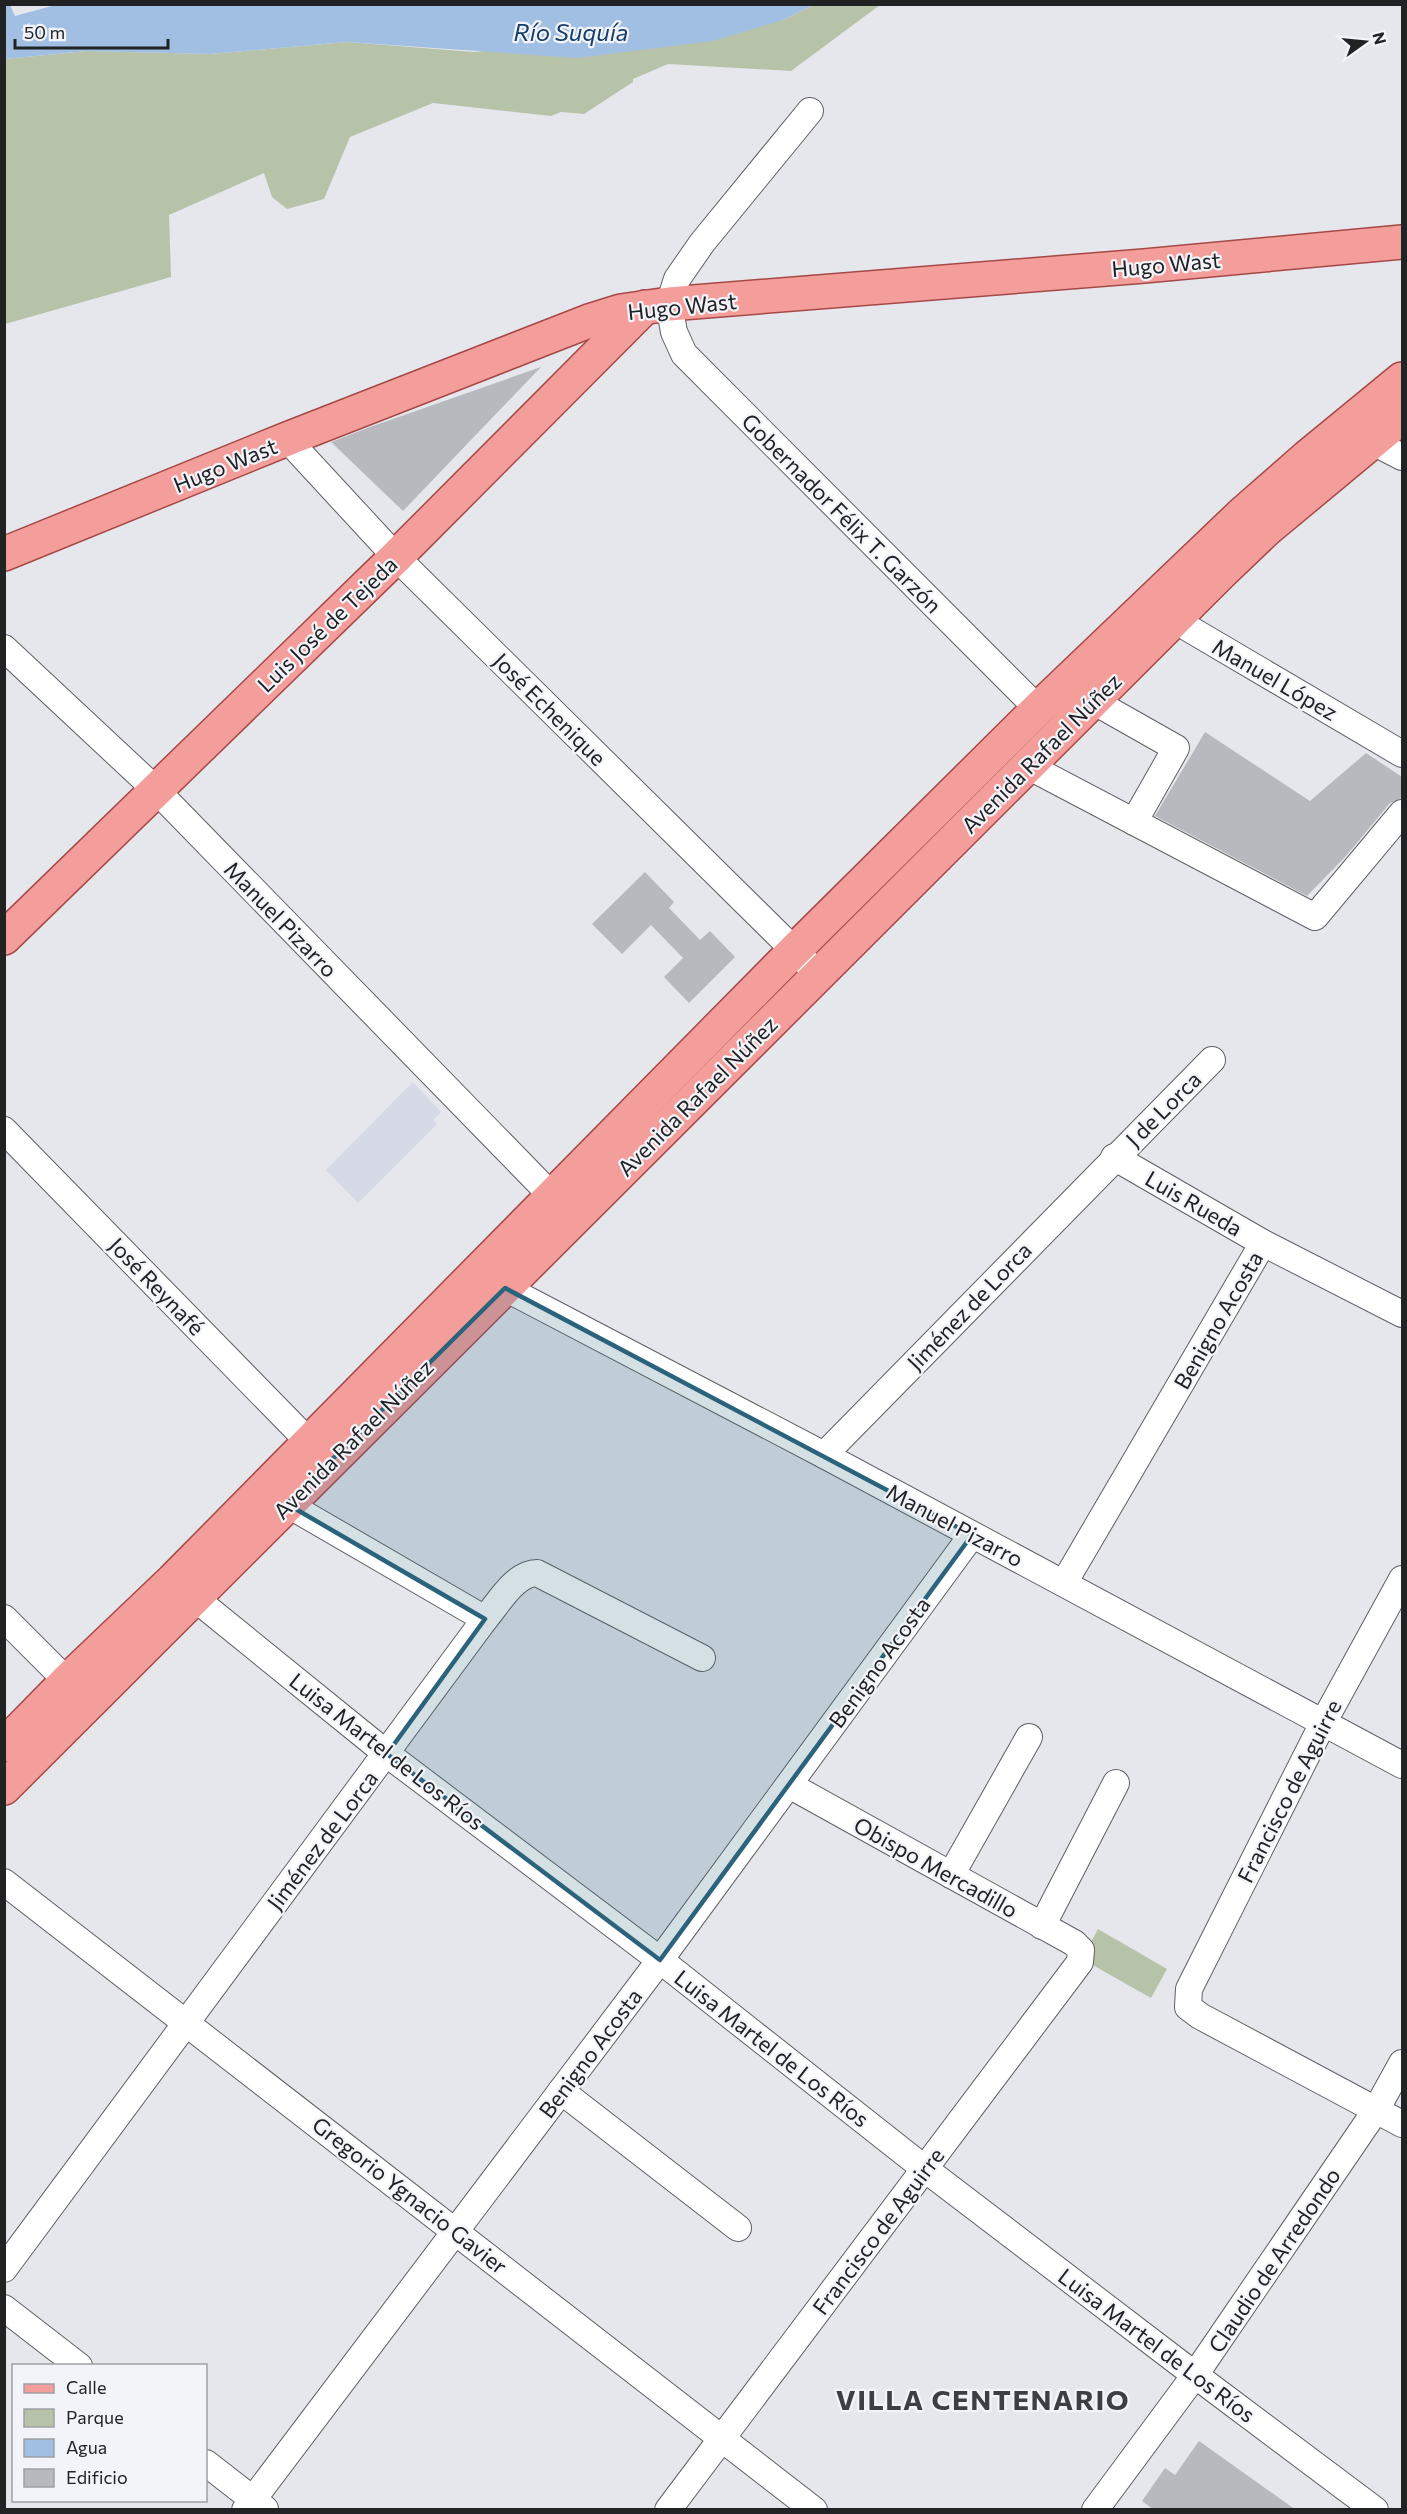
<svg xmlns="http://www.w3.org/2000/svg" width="1407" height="2514" viewBox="0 0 1407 2514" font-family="Commissioner,sans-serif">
<rect width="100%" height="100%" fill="#e5e7ed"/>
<polygon fill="#d6dae7" points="413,1082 441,1112 433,1120 437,1124 358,1203 326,1170"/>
<g fill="#b7c3a9">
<polygon points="813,5 880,5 791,71 668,64 633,79 633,82 584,114 561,112 551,116 433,103 350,137 324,199 287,209 272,197 264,173 169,215 171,277 5,324 5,59 87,51 210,54 347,42 474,52 783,20"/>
<polygon points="1098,1929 1167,1969 1151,1998 1082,1959"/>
</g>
<polygon fill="#a1bfe3" points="59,4 813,4 813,5 783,20 713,41 577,58 347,42 210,54 87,51 5,59 5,5 10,5 15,16"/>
<g fill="#b7b9bf">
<polygon points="541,367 403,511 331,442 370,427"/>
<polygon points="1205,732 1310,801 1366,753 1402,777 1402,798 1390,803 1346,856 1307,896 1155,816"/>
<polygon points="645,872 674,902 669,908 700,940 710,931 735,957 689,1003 664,977 683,958 651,925 622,954 592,924"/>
<polygon points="1199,2441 1296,2510 1154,2510 1142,2501 1165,2468 1175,2475"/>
</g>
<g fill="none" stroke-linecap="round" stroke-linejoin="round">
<g stroke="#5f6066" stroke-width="28">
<g id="minor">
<polyline points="810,111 702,243 677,279 669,304 674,332 684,354 1038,709"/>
<polyline points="287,439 396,557 807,963"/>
<polyline points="1373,442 1402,457"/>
<polyline points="1163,606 1188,628 1402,754"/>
<polyline points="4,648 156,790 552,1196"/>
<polyline points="1093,701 1176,748 1134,822"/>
<polyline points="1028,766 1315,917 1402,813"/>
<polyline points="4,1130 309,1442"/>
<polyline points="1114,1157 1263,1243 1402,1314"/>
<polyline points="505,1288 824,1455 1402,1765"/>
<polyline points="824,1455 1212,1060"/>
<polyline points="287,1504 485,1619"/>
<polyline points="1402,1579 1323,1723 1189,1989 1188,2007 1200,2016 1402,2124"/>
<polyline points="1064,1583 1263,1243"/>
<polyline points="181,1587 387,1754 660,1960 925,2169 1195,2375 1375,2510"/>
<polyline points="4,1618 67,1681"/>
<polyline points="951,1875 1029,1737"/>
<polyline points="4,1882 814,2510"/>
<polyline points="1042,1926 1116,1783"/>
<polyline points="561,2091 738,2228"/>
<path d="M4,2269l481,-650c13,-15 30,-46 52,-46l165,85"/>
<polyline points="4,2308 79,2366"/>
<polyline points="206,2463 265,2509"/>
<polyline points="245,2510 660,1960 972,1535"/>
<polyline points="668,2510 1080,1962 1081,1950 1074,1943 789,1785"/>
<polyline points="1095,2510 1195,2375 1376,2110 1402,2063"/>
</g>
</g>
<g stroke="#a64946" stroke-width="36">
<g id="major">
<polyline points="4,554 287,439 589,321 621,311 669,304 1144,266 1402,242"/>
<polyline points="4,938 396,557 645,307"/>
<polyline points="4,1745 67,1681 173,1580 794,951 1038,709 1242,514 1307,457 1402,379"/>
<polyline points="4,1788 1221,573 1266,530 1402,417"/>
</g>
</g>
<use href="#minor" stroke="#fff" stroke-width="26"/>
<use href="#major" stroke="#f49e9b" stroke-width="33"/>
</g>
<path fill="#2b637d" fill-opacity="0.2" stroke="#2b637d" stroke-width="4.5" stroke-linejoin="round" d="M505,1288l467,247 -312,425 -273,-206 98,-135 -198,-115z"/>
<g text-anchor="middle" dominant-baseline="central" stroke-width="4.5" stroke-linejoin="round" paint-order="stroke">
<g font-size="22" fill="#212224" stroke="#f2f4fa">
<text transform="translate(1166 264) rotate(-5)">Hugo Wast</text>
<text transform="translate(682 306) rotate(-6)">Hugo Wast</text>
<text transform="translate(225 465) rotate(-22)">Hugo Wast</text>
<text transform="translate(842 513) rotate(45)">Gobernador Félix T. Garzón</text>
<text transform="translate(327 624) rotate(-44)">Luis José de Tejeda</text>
<text transform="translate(1275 679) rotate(30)">Manuel López</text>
<text transform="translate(550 709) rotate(45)">José Echenique</text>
<text transform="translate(1041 753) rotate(-45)">Avenida Rafael Núñez</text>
<text transform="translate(281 919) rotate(46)">Manuel Pizarro</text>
<text transform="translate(697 1096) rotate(-45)">Avenida Rafael Núñez</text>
<text transform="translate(1163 1109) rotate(-45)">J de Lorca</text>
<text transform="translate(1194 1203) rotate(30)">Luis Rueda</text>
<text transform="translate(157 1286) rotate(46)">José Reynafé</text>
<text transform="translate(969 1306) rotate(-46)">Jiménez de Lorca</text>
<text transform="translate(1218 1320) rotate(-60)">Benigno Acosta</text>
<text transform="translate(353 1439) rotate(-45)">Avenida Rafael Núñez</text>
<text transform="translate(955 1525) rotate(28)">Manuel Pizarro</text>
<text transform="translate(879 1662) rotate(-54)">Benigno Acosta</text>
<text transform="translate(387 1751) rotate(38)">Luisa Martel de Los Ríos</text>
<text transform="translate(1289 1791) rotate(-63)">Francisco de Aguirre</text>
<text transform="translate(322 1840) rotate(-53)">Jiménez de Lorca</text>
<text transform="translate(936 1867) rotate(29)">Obispo Mercadillo</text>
<text transform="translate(772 2048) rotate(38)">Luisa Martel de Los Ríos</text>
<text transform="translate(590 2053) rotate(-53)">Benigno Acosta</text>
<text transform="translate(410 2195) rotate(38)">Gregorio Ygnacio Gavier</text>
<text transform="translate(878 2231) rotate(-53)">Francisco de Aguirre</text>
<text transform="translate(1274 2260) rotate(-56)">Claudio de Arredondo</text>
<text transform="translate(1157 2345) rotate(37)">Luisa Martel de Los Ríos</text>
</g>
<g font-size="24" font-style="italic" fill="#133e6b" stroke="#f2f4fa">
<text x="571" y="31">Río Suquía</text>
</g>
<g font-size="28" font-weight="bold" letter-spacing="1.5" fill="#3d3f43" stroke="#f2f4fa">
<text x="983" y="2399">VILLA CENTENARIO</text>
</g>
</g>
<rect width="1407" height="2514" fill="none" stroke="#212224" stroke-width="12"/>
<rect x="12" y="2364" width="195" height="138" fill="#f2f4fa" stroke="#9ea0a4" stroke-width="1.5"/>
<rect x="24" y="2384" width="30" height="9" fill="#f49e9b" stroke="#9ea0a4" stroke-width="1.5"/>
<text x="66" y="2394" font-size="18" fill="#212224">Calle</text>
<rect x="24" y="2409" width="30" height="18" fill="#b7c3a9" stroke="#9ea0a4" stroke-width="1.5"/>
<text x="66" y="2424" font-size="18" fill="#212224">Parque</text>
<rect x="24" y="2439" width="30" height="18" fill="#a1bfe3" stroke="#9ea0a4" stroke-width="1.5"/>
<text x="66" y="2454" font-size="18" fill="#212224">Agua</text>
<rect x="24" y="2469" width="30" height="18" fill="#b7b9bf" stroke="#9ea0a4" stroke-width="1.5"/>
<text x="66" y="2484" font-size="18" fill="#212224">Edificio</text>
<g transform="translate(1365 42) rotate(75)" stroke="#f2f4fa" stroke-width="4.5" paint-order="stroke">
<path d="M0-4.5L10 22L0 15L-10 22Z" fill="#212224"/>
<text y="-9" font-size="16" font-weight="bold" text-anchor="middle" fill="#212224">N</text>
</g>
<path d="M15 39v9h153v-9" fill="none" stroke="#212224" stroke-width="3"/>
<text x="24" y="39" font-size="18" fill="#212224" stroke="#f2f4fa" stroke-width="4.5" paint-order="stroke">50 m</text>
</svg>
